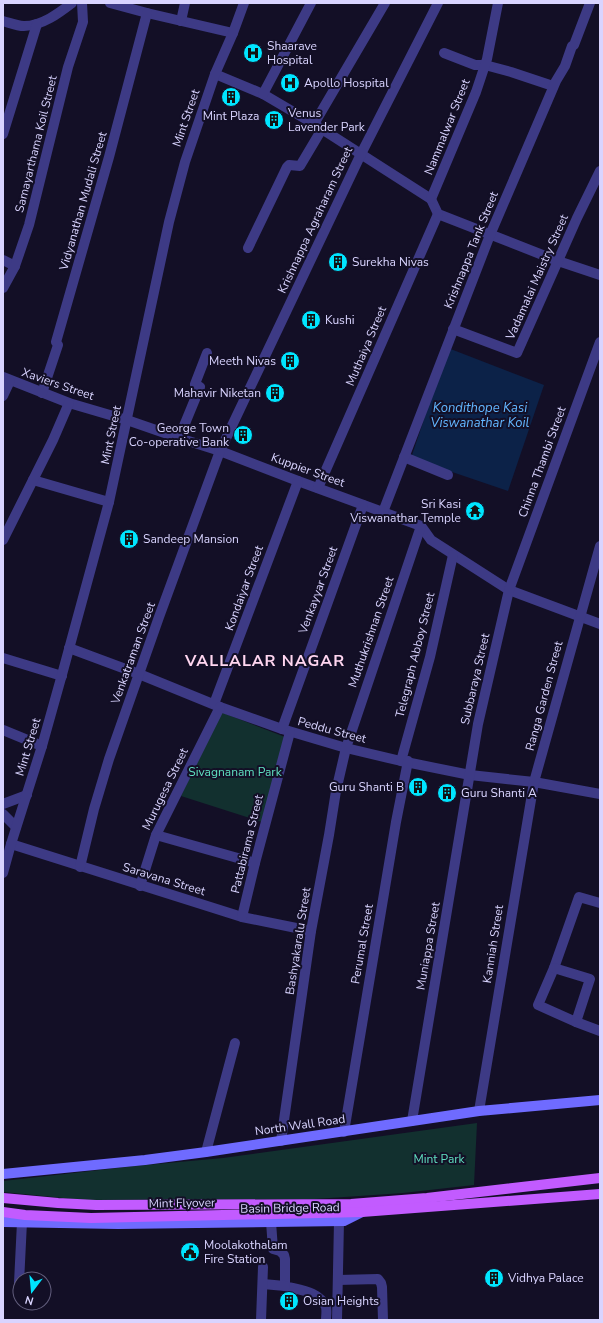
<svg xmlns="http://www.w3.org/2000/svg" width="603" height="1323" viewBox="0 0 603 1323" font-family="'Nunito Sans',sans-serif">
<rect width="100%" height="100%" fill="#130f26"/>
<g fill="#12302f">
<polygon points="221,712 285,737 262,822 181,796"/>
<polygon points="477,1123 474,1185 403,1193 315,1199 83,1200 3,1192 3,1181 135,1166 223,1158"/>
</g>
<polygon fill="#0c2248" points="448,348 544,385 508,491 411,458"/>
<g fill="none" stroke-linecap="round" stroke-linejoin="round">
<g stroke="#3d3a85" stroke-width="10">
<polyline points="110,3 147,13 233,33"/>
<path d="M3,21c7,2 14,5 21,5 18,0 35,-13 48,-23"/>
<polyline points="181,21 185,3"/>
<polyline points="444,53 475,65 485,65 511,72 553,86"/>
<polyline points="215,74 263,94 314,124 431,199 438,214 558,261 600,275"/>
<polyline points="263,94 311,3"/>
<polyline points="314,124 385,3"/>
<polyline points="3,134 37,24"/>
<polyline points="431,199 476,92 487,59 498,3"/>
<polyline points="248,248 287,167 289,165 300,166 322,129"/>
<polyline points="3,260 15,266"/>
<polyline points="3,288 15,266 29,225 68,67 83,22 82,3"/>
<polyline points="453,329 517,353 577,218 600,171"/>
<polyline points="3,377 69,403 127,420 179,438 220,451 298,481 421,526 431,540 509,590 600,624"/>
<polyline points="42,393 58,345 56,342 109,157 147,13"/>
<polyline points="3,396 10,381"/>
<polyline points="179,438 200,387 195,384 207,353"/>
<polyline points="404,457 448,475"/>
<polyline points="33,480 109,502"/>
<polyline points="318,488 438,214"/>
<polyline points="383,512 490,235 556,81 565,66 572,46 574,45 590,3"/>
<polyline points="3,540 53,440 69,403"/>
<polyline points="69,648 139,674 220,707 282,729 346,748 401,761 470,775 534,782 600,794"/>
<polyline points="3,658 62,676"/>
<polyline points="214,704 298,481"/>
<polyline points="282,729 363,505"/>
<polyline points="3,730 42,746"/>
<polyline points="401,761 430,657 453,555"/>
<polyline points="3,804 27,795"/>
<polyline points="3,814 16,827"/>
<polyline points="156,835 255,863"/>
<polyline points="11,844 242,917 311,931"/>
<polyline points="80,867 94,809 109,759 159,617 220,451 361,154 438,3"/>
<polyline points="140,886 156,835 220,707"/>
<polyline points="600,903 579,897 554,968 538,1005 576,1022 600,1031"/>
<polyline points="242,917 255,863 290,732"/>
<polyline points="554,968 590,979 576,1022"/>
<polyline points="479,1111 534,782 600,546"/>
<polyline points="412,1121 478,724 509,590 600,342"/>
<polyline points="344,1132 396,822 408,761"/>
<polyline points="281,1141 311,931 329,835 336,791 346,748 421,526"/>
<polyline points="206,1152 235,1043"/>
<path d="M271,1222l2,27 7,2 4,4 1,4v27c14,4 34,5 41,21 1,4 0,9 0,13"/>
<polyline points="338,1280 378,1279 381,1283 382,1287 383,1320"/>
<polyline points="19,1283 22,1222"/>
<polyline points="263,1284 285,1286"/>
<polyline points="261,1320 263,1267"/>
<polyline points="337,1320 339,1221"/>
</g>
<polyline stroke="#3d3a85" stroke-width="10" points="3,873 11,844 42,746 63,671 109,502 169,222 185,162 215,74 233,33 244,3"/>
<g stroke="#6f6bff" stroke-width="10">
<polyline points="3,1174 145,1160 206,1152 479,1111 600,1100"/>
<polyline points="3,1222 118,1224 344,1221 362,1212"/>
</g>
<g stroke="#c25bff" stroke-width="10">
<polyline points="3,1198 58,1203 96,1205 351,1204 427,1198 600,1178"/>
<polyline points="3,1212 25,1215 91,1218 362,1212 600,1194"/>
</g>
</g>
<defs>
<g id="hospital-disc" transform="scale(1)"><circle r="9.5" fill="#00e5ff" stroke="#130f26"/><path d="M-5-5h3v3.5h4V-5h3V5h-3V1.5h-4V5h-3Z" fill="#111"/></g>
<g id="building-disc" transform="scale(1)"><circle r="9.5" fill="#00e5ff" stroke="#130f26"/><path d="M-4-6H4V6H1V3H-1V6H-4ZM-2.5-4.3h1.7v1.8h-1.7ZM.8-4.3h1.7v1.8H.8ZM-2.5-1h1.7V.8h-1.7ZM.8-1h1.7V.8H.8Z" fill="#111"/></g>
<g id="temple-disc" transform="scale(1)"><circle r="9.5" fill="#00e5ff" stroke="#130f26"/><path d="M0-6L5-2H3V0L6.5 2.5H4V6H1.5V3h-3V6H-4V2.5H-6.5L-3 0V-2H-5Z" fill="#111"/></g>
<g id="civic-disc" transform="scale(1)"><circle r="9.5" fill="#00e5ff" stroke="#130f26"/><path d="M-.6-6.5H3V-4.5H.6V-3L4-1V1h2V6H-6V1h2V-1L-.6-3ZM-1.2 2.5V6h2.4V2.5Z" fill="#111"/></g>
</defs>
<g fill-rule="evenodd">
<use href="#hospital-disc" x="253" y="53"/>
<use href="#hospital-disc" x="290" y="83"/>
<use href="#building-disc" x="231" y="97"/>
<use href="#building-disc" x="274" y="120"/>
<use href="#building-disc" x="338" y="262"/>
<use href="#building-disc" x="311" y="320"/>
<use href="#building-disc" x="290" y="361"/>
<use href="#building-disc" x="275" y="393"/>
<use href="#building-disc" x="243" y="435"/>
<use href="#temple-disc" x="475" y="511"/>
<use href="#building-disc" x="129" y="539"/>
<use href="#building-disc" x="418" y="787"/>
<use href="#building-disc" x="447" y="793"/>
<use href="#civic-disc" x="190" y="1252"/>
<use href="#building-disc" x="494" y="1278"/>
<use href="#building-disc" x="289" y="1301"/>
</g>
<g text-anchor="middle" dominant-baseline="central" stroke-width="4" stroke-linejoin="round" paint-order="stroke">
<g font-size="12" fill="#d9d4ff" stroke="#130f26" text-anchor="start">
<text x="267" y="46">Shaarave<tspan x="267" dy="14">Hospital</tspan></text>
<text x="304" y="83">Apollo Hospital</text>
<text x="288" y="113">Venus<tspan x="288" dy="14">Lavender Park</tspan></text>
<text x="231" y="116" text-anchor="middle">Mint Plaza</text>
<text x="352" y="262">Surekha Nivas</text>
<text x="325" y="320">Kushi</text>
<text x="276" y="361" text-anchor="end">Meeth Nivas</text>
<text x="261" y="393" text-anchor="end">Mahavir Niketan</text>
<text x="229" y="428" text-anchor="end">George Town<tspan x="229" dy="14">Co-operative Bank</tspan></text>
<text x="461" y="504" text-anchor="end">Sri Kasi<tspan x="461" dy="14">Viswanathar Temple</tspan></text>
<text x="143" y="539">Sandeep Mansion</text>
<text x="404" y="787" text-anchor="end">Guru Shanti B</text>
<text x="461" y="793">Guru Shanti A</text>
<text x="204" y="1245">Moolakothalam<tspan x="204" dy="14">Fire Station</tspan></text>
<text x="508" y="1278">Vidhya Palace</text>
<text x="303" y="1301">Osian Heights</text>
</g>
<g font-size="12" fill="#d9d4ff" stroke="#130f26">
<text transform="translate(186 118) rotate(-71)">Mint Street</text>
<text transform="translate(447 127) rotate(-68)">Nammalwar Street</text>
<text transform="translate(36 144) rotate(-76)">Samayarthama Koil Street</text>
<text transform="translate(83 201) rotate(-74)">Vidyanathan Mudali Street</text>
<text transform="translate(315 220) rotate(-65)">Krishnappa Agraharam Street</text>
<text transform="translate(471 250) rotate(-68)">Krishnappa Tank Street</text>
<text transform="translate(537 277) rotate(-66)">Vadamalai Maistry Street</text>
<text transform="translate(366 346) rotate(-67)">Muthaiya Street</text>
<text transform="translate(58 384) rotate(19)">Xaviers Street</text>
<text transform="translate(111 435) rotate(-78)">Mint Street</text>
<text transform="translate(542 462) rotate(-70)">Chinna Thambi Street</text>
<text transform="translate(308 470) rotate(20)">Kuppier Street</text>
<text transform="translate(244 588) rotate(-70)">Kondaiyar Street</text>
<text transform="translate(318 590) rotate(-70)">Venkayyar Street</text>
<text transform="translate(371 632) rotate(-71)">Muthukrishnan Street</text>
<text transform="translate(133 653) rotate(-70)">Venkatraman Street</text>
<text transform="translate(415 655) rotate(-76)">Telegraph Abboy Street</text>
<text transform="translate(475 679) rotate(-77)">Subbaraya Street</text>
<text transform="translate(544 696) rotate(-75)">Ranga Garden Street</text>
<text transform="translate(332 730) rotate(15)">Peddu Street</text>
<text transform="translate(28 747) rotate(-73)">Mint Street</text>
<text transform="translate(165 789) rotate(-64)">Murugesa Street</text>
<text transform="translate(247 844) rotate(-76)">Pattabirama Street</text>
<text transform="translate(164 879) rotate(17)">Saravana Street</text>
<text transform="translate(298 941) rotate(-81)">Bashyakaralu Street</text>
<text transform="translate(362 944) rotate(-80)">Perumal Street</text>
<text transform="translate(493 944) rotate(-81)">Kanniah Street</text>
<text transform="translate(428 946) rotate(-80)">Muniappa Street</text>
<text transform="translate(300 1125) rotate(-8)">North Wall Road</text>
<text transform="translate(182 1203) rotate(-1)">Mint Flyover</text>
<text transform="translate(290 1208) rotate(-1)">Basin Bridge Road</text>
</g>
<g font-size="12" fill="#5fe0c0" stroke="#130f26">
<text x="235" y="772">Sivagnanam Park</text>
<text x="439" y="1159">Mint Park</text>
</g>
<g font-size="13" font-style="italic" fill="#62b6ff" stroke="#130f26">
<text x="480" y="408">Kondithope Kasi<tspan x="480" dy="15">Viswanathar Koil</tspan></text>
</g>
<g font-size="16" font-weight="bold" letter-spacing="1" fill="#ffd6f0" stroke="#130f26">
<text x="265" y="661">VALLALAR NAGAR</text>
</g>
</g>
<rect width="603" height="1323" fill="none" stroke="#d9d4ff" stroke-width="8"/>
<g transform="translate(32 1291) rotate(196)"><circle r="19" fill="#130f26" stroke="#625e7d"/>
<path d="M0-3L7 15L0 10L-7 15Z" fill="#00e5ff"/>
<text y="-6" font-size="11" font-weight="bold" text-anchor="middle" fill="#d9d4ff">N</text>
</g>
</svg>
